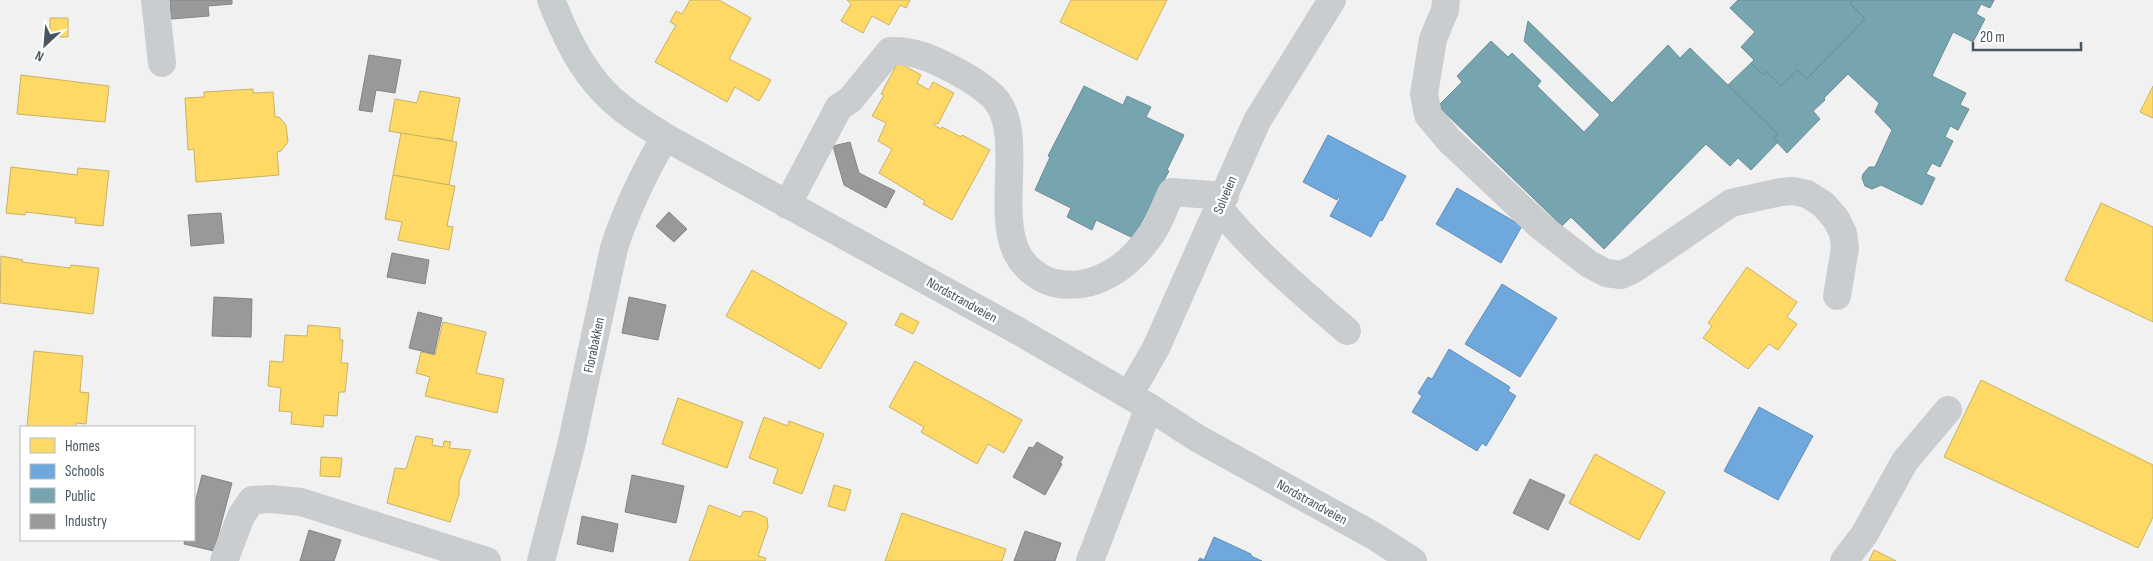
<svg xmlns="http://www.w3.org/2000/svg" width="2153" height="561" viewBox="0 0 2153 561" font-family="'Sofia Sans Condensed',sans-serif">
<rect width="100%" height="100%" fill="#f2f1f1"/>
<g fill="#ffd966" stroke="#c8b264">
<polygon points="690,0 719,0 751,18 729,59 771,80 759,101 735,87 727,102 655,62 676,25 670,22 676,11 682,14"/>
<polygon points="847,0 910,0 906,8 900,5 889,25 872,16 863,33 841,21 851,4"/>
<polygon points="1071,0 1167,0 1137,60 1060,22"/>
<polygon points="50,18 68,18 68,37 60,37 60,35 50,35"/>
<polygon points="898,62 921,75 917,83 929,90 933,82 954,93 938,124 935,123 934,125 941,129 942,127 961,137 962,135 990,150 952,220 923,204 925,201 879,173 892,149 878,141 886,123 872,116 884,95 881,94"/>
<polygon points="21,75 109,86 105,122 17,114"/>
<polygon points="2153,86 2153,118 2140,112"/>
<polygon points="253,89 253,93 273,92 275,117 279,117 286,125 288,142 281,151 277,152 279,175 196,182 194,149 188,150 185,98 204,97 204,92"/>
<polygon points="420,91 460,98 452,141 437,138 436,140 389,131 395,99 417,103"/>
<polygon points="401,133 457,142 449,185 393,175"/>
<polygon points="11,167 77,175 78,168 109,171 103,226 75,223 76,218 26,212 25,215 6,213"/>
<polygon points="393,175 455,186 447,226 453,227 449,250 398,240 402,222 385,219"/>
<polygon points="2101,203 2153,227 2153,322 2065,280"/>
<polygon points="1,256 23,260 22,262 70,268 71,265 99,268 93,314 0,303"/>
<polygon points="1747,267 1797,302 1787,317 1797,324 1778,350 1769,344 1748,369 1703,338 1712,326 1708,323"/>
<polygon points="752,270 847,323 820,369 726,316"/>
<polygon points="901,313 919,322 913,334 895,325"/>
<polygon points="443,322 486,332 476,373 504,379 497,413 425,396 430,377 416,373 421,352 435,355"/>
<polygon points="308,325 340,328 340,340 343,340 341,363 348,363 345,392 339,392 337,416 324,415 323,427 291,424 292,412 279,411 281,388 268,386 270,361 283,362 285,335 307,336"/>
<polygon points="34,351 83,356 80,392 89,393 86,424 76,423 76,427 27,427"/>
<polygon points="915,361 1022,420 1004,453 988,444 977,464 921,432 924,427 889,407"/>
<polygon points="1981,380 2153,465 2153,517 2138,548 1944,457"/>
<polygon points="678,398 743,422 727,468 662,444"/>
<polygon points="764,417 788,426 789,421 824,434 802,494 773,483 778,469 749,458"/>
<polygon points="416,436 433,439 432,445 443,447 444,441 451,442 449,448 471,450 459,482 459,495 450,522 387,503 395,468 406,469"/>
<polygon points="1595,454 1665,492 1639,540 1569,503"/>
<polygon points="321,457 342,458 340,477 320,476"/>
<polygon points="834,485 851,490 845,511 828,506"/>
<polygon points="709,505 741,517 743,512 746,511 754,512 767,518 768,527 758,556 766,558 765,561 689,561"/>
<polygon points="902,513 1006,549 1002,561 885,561"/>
<polygon points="1874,550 1896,561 1869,561"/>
</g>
<g fill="#6fa8dc" stroke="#638fb6">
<polygon points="1328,135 1406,176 1382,221 1380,220 1371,237 1330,216 1340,198 1338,197 1337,200 1303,182"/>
<polygon points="1457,188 1522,226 1501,263 1436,224"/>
<polygon points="1502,284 1557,318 1520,377 1465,344"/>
<polygon points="1449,349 1510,387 1508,391 1516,396 1486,446 1482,443 1477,451 1412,412 1422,396 1418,393 1428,377 1432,379"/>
<polygon points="1759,407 1813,436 1778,500 1724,471"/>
<polygon points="1214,537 1251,554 1251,556 1262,561 1198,561 1200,558 1204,560"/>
</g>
<g fill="#76a5af" stroke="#688d97">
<polygon points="1738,0 1853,0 1850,3 1865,19 1807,79 1797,70 1781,86 1766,71 1763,75 1751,63 1754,60 1741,47 1755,32 1730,8"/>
<polygon points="1853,0 1994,0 1990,8 1981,4 1976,14 1985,19 1973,42 1953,32 1932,76 1966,93 1960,105 1969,109 1958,130 1950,126 1945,137 1953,141 1940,167 1932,163 1926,174 1935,178 1922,205 1881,185 1872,189 1865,186 1862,178 1863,174 1869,167 1875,167 1892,130 1875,112 1879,103 1848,74 1824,98 1825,100 1813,111 1820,119 1787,153 1773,138 1778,134 1728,85 1751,63 1763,75 1766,71 1781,86 1797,70 1807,79 1865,19 1850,3"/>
<polygon points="1528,21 1612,103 1668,45 1680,58 1690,48 1778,134 1773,138 1778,142 1751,170 1738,158 1730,166 1706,144 1604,249 1571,217 1562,226 1438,106 1462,82 1457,76 1491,41 1508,57 1512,53 1541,81 1537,86 1584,132 1600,115 1524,41"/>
<polygon points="1084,86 1123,105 1127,96 1151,107 1146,117 1184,135 1167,170 1169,171 1133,238 1096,220 1092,230 1067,217 1071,208 1035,190 1050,157 1048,156"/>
</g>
<g fill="#999" stroke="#808588">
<polygon points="170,0 232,0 232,4 208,6 209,16 171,19"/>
<polygon points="369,55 401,60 395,93 376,90 372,112 359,110"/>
<polygon points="850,142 859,173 895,191 886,208 844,185 833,146"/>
<polygon points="669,212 687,229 674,242 656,226"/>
<polygon points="221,213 224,243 191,246 188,215"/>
<polygon points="392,253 429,260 425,284 387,277"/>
<polygon points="214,297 252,299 251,337 212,336"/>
<polygon points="629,297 666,305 658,340 622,333"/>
<polygon points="418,312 442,318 434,354 409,348"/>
<polygon points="1037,442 1063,457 1060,463 1062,464 1045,495 1013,477 1029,447 1033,448"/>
<polygon points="202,475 232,483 214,551 184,544 185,540 194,540 194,507"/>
<polygon points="632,475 684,486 676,523 625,512"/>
<polygon points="1530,479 1565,495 1548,530 1513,513"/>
<polygon points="582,516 618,524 613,552 577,544"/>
<polygon points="309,530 341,540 334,561 300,561"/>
<polygon points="1025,531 1061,543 1055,561 1014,561"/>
</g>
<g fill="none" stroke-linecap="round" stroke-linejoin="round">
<g stroke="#cacdd0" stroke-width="28">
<polyline points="155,0 162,63"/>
<polyline points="1446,0 1445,10 1433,39 1424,94 1428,115 1449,140 1540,226 1589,264 1606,273 1621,275 1634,269 1731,203 1781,192 1793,191 1807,194 1823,204 1836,219 1843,233 1845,248 1837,296"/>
<path d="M787,205l52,-98 11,-7 40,-49c24,-1 43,8 64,19 15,8 32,18 43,31 25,34 2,103 17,145 6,18 22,32 40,37 41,9 76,-17 98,-50 8,-12 13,-28 20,-41l53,4"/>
<path d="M1219,208c37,46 83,84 128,123"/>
<polyline points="1129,395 1156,348 1257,121 1332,0"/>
<polyline points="224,561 241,516 252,500 271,499 301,502 487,561"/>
<path d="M541,561l30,-115 43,-198c13,-40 30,-75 51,-111"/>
<polyline points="1090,561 1149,407"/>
<polyline points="1844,561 1864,535 1905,461 1948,410"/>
</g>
<path stroke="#c7ccce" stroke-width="28" d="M551,0c17,42 35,81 72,109 13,10 28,19 42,28l355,195 129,75 48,31 177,98 39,25"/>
</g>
<g text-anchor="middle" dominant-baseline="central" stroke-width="5" stroke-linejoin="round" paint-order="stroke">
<g font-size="14" fill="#47565f" stroke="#fff">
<text transform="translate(1225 195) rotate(-67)">Solveien</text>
<text transform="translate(962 300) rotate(29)">Nordstrandveien</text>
<text transform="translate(594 345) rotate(-78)">Florabakken</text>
<text transform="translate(1312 502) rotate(29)">Nordstrandveien</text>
</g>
</g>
<rect x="20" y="426" width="175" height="115" fill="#ffffff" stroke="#b5bbbf"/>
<rect x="30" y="438" width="25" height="15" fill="#ffd966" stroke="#b5bbbf"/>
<text x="65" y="451" font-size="15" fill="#47565f">Homes</text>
<rect x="30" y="464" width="25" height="15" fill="#6fa8dc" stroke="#b5bbbf"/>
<text x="65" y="476" font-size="15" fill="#47565f">Schools</text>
<rect x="30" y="488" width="25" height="15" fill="#76a5af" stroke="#b5bbbf"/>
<text x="65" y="501" font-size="15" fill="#47565f">Public</text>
<rect x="30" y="514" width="25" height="15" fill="#999999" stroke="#b5bbbf"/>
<text x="65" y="526" font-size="15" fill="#47565f">Industry</text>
<g transform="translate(45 45) rotate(206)" stroke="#ffffff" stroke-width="4" paint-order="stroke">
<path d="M0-4L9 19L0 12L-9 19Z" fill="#47565f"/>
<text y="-8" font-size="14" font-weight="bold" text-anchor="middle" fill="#47565f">N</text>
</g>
<path d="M1973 42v8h108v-8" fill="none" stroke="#47565f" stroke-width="2.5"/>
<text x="1980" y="42" font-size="15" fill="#47565f" stroke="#ffffff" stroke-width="4" paint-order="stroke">20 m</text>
</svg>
